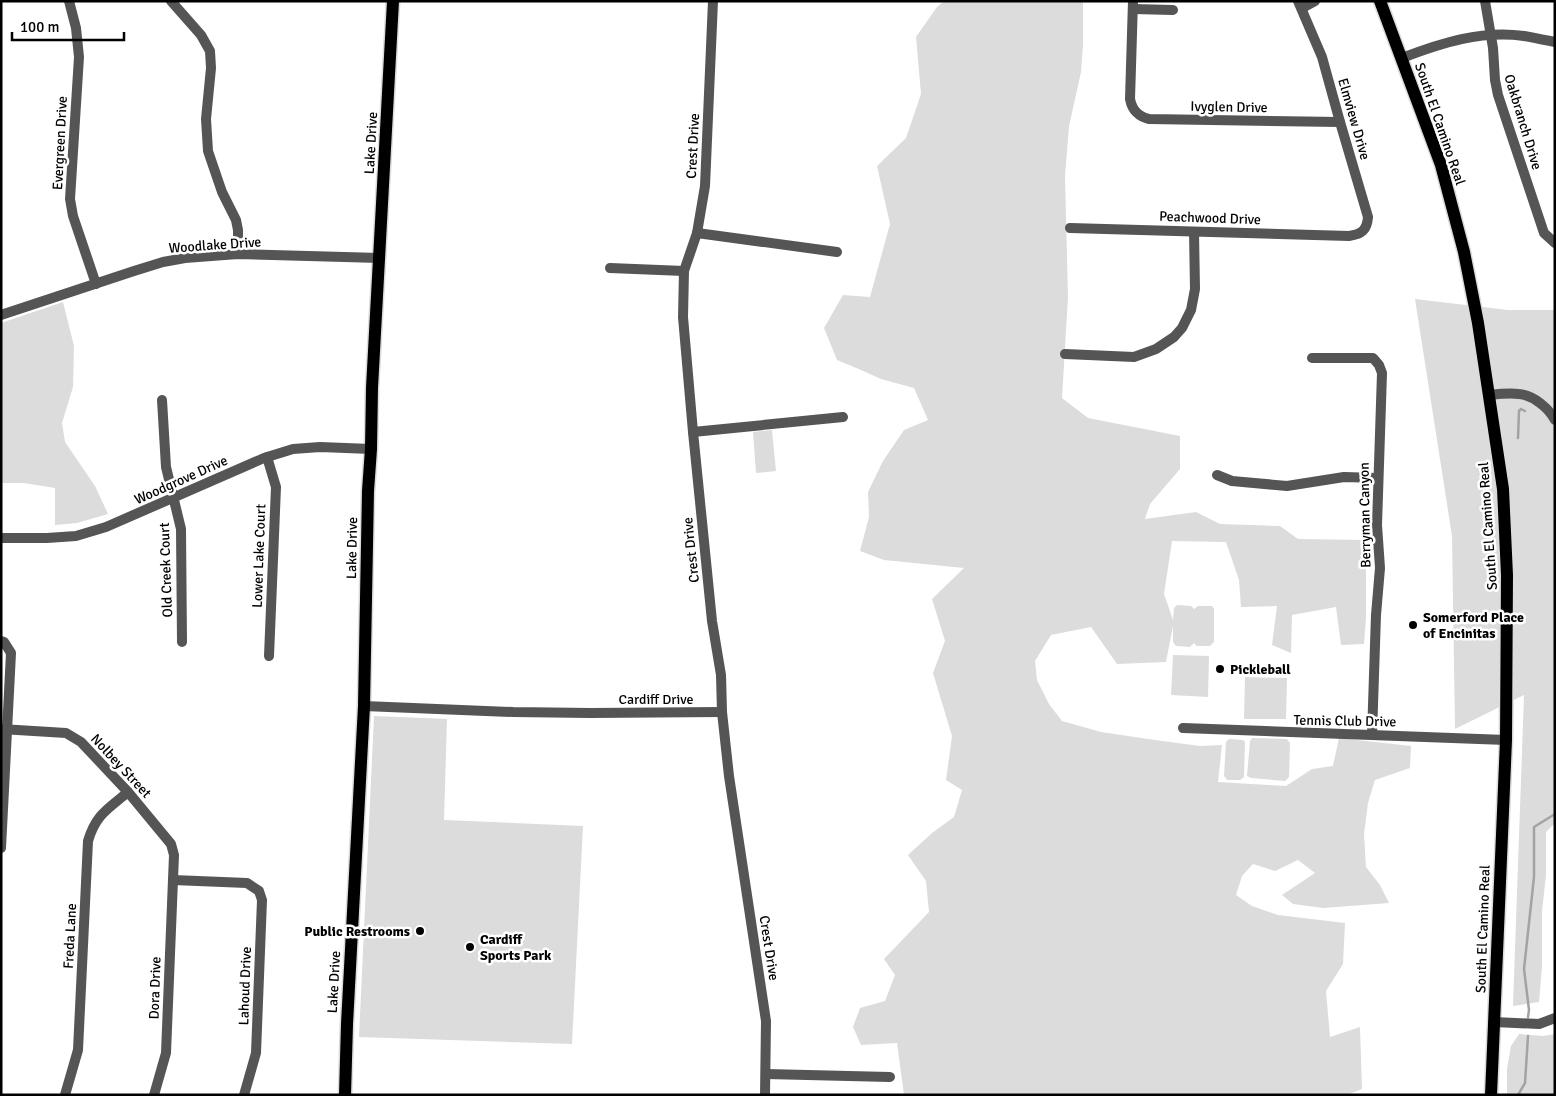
<svg xmlns="http://www.w3.org/2000/svg" width="1556" height="1096" viewBox="0 0 1556 1096" font-family="Signika,sans-serif">
<rect width="100%" height="100%" fill="#fff"/>
<g fill="#dcdcdc">
<polygon points="944,1 1083,1 1083,44 1081,72 1069,126 1065,176 1068,297 1062,398 1088,418 1180,436 1180,469 1150,504 1145,519 1196,512 1220,524 1280,526 1298,539 1366,540 1366,617 1364,644 1341,645 1336,607 1292,615 1291,653 1272,645 1277,606 1241,607 1239,580 1226,542 1172,541 1164,594 1173,620 1174,608 1177,605 1191,606 1194,609 1198,606 1212,606 1214,609 1214,642 1210,646 1197,646 1194,643 1190,647 1176,646 1173,642 1173,626 1166,662 1117,664 1091,627 1051,635 1035,661 1037,680 1049,704 1062,721 1101,732 1155,740 1200,746 1222,745 1218,782 1286,786 1312,769 1333,766 1339,738 1411,746 1410,768 1375,780 1368,803 1364,834 1366,867 1380,885 1389,903 1323,908 1293,904 1282,895 1315,873 1298,860 1275,871 1253,864 1242,876 1236,895 1252,906 1278,915 1345,923 1343,964 1326,991 1330,1037 1360,1027 1362,1089 1347,1095 904,1095 897,1043 861,1045 853,1027 860,1008 885,1001 895,975 884,959 929,912 926,881 908,855 932,833 954,817 962,790 946,780 952,736 933,673 945,641 932,599 964,568 884,560 860,551 869,517 868,492 883,461 904,430 928,420 914,388 881,379 861,370 837,360 824,328 843,295 870,297 890,224 877,166 906,138 921,94 916,37 937,7"/>
<polygon points="1415,299 1508,310 1555,310 1555,823 1546,832 1546,875 1542,911 1542,967 1539,1002 1513,1006 1524,695 1455,729 1452,536"/>
<polygon points="63,302 74,346 73,387 62,423 65,442 95,486 108,514 77,523 55,525 55,488 24,483 1,483 1,323"/>
<polygon points="772,430 776,471 756,473 753,432"/>
<polygon points="1173,655 1209,656 1208,697 1171,695"/>
<polygon points="1245,677 1287,678 1286,719 1244,719"/>
<polygon points="374,716 447,719 444,820 583,826 572,1044 359,1037"/>
<polygon points="1252,738 1287,739 1290,743 1289,777 1285,781 1251,778 1247,776 1250,741"/>
<polygon points="1229,739 1243,740 1245,742 1244,777 1240,780 1227,780 1224,776 1226,742"/>
<polygon points="1519,1034 1543,1036 1555,1034 1555,1095 1507,1095 1507,1069 1511,1046"/>
</g>
<g fill="none" stroke-linecap="round" stroke-linejoin="round">
<g stroke="#a3a3a3" stroke-width="2.5">
<polyline points="1518,438 1519,411 1521,409 1525,411"/>
<polyline points="1528,1017 1529,1010 1524,969 1534,877 1534,827 1555,814"/>
<polyline points="1518,1095 1525,1083 1528,1036"/>
</g>
<g stroke="#dbdbdb" stroke-width="15">
<g id="major">
<polyline points="1380,1 1441,165 1464,252 1478,323 1503,489 1507,575 1506,740 1491,1095"/>
<polyline points="345,1095 347,1024 364,706 368,491 371,449 372,388 393,1"/>
</g>
</g>
<g stroke="#555" stroke-width="10">
<polyline points="69,1 76,28 79,57 70,199 73,216 96,284"/>
<polyline points="171,1 201,35 210,51 211,68 206,119 208,151 222,192 236,220 238,230 238,254"/>
<polyline points="713,1 705,186 697,233 684,271 683,317 693,432 712,621 721,675 722,712 729,776 766,1021 765,1095"/>
<path d="M1133,1l-3,98c2,11 9,18 19,20l191,3"/>
<polyline points="1485,1 1493,48 1495,80 1498,95 1544,233 1555,243"/>
<polyline points="1302,8 1315,1"/>
<polyline points="1133,9 1173,10"/>
<path d="M1402,58c39,-15 79,-28 122,-22 10,2 20,4 31,6"/>
<path d="M1070,228l279,8c13,-2 18,-6 19,-19l-28,-95 -18,-65 -24,-56"/>
<polyline points="697,233 837,252"/>
<polyline points="610,268 684,271"/>
<polyline points="1,315 134,271 163,262 185,258 238,254 380,258"/>
<polyline points="1065,354 1134,357 1156,349 1174,337 1182,328 1191,310 1195,289 1194,232"/>
<polyline points="1312,358 1373,358 1379,365 1382,373 1377,525 1380,568 1376,615 1372,735"/>
<path d="M1490,395c9,-1 20,-2 29,-1 14,1 30,14 36,26"/>
<polyline points="162,400 166,467 181,529 182,642"/>
<polyline points="693,432 843,417"/>
<polyline points="267,457 276,487 269,656"/>
<polyline points="1217,475 1232,481 1287,486 1344,477 1378,478"/>
<polyline points="1,538 47,538 76,536 106,527 264,458 293,449 320,447 371,449"/>
<polyline points="1,641 4,642 11,653 1,848"/>
<polyline points="364,706 513,712 590,713 722,712"/>
<polyline points="1183,728 1506,740"/>
<polyline points="1,729 66,733 81,742 128,792 171,844 174,855 166,1053 154,1095"/>
<polyline points="173,880 247,883 259,891 262,900 256,1053 244,1095"/>
<polyline points="1494,1022 1539,1024 1555,1018"/>
<polyline points="766,1074 890,1077"/>
<path d="M65,1095l13,-45 10,-209c8,-27 20,-32 40,-49"/>
</g>
<use href="#major" stroke="#000" stroke-width="12"/>
</g>
<g fill="#000" stroke="#fff" stroke-width="2">
<circle cx="1413" cy="625" r="5"/>
<circle cx="1220" cy="669" r="5"/>
<circle cx="420" cy="931" r="5"/>
<circle cx="470" cy="947" r="5"/>
</g>
<g text-anchor="middle" dominant-baseline="central" stroke-width="5" stroke-linejoin="round" paint-order="stroke">
<g font-size="14" fill="#000" stroke="#fff">
<text transform="translate(1229 107) rotate(1)">Ivyglen Drive</text>
<text transform="translate(1354 119) rotate(74)">Elmview Drive</text>
<text transform="translate(1523 122) rotate(73)">Oakbranch Drive</text>
<text transform="translate(1440 124) rotate(71)">South El Camino Real</text>
<text transform="translate(60 143) rotate(-87)">Evergreen Drive</text>
<text transform="translate(371 143) rotate(-87)">Lake Drive</text>
<text transform="translate(693 146) rotate(-87)">Crest Drive</text>
<text transform="translate(1210 218) rotate(2)">Peachwood Drive</text>
<text transform="translate(215 245) rotate(-4)">Woodlake Drive</text>
<text transform="translate(181 480) rotate(-24)">Woodgrove Drive</text>
<text transform="translate(1365 515) rotate(-91)">Berryman Canyon</text>
<text transform="translate(1488 526) rotate(-94)">South El Camino Real</text>
<text transform="translate(352 548) rotate(-89)">Lake Drive</text>
<text transform="translate(691 550) rotate(-96)">Crest Drive</text>
<text transform="translate(259 556) rotate(-88)">Lower Lake Court</text>
<text transform="translate(166 570) rotate(-92)">Old Creek Court</text>
<text x="656" y="699">Cardiff Drive</text>
<text transform="translate(1345 721) rotate(1)">Tennis Club Drive</text>
<text transform="translate(121 766) rotate(47)">Nolbey Street</text>
<text transform="translate(1483 929) rotate(-88)">South El Camino Real</text>
<text transform="translate(70 936) rotate(-87)">Freda Lane</text>
<text transform="translate(769 948) rotate(81)">Crest Drive</text>
<text transform="translate(334 982) rotate(-87)">Lake Drive</text>
<text transform="translate(245 986) rotate(-88)">Lahoud Drive</text>
<text transform="translate(155 988) rotate(-88)">Dora Drive</text>
</g>
<g font-size="14" font-weight="bold" fill="#000" stroke="#fff" text-anchor="start">
<text x="1423" y="617">Somerford Place<tspan x="1423" dy="16">of Encinitas</tspan></text>
<text x="1230" y="669">Pickleball</text>
<text x="410" y="931" text-anchor="end">Public Restrooms</text>
<text x="480" y="939">Cardiff<tspan x="480" dy="16">Sports Park</tspan></text>
</g>
</g>
<rect width="1556" height="1096" fill="none" stroke="#000000" stroke-width="5"/>
<path d="M12 32v8h112v-8" fill="none" stroke="#000000" stroke-width="2.5"/>
<text x="20" y="32" font-size="15" fill="#000000" stroke="#ffffff" stroke-width="4" paint-order="stroke">100 m</text>
</svg>
